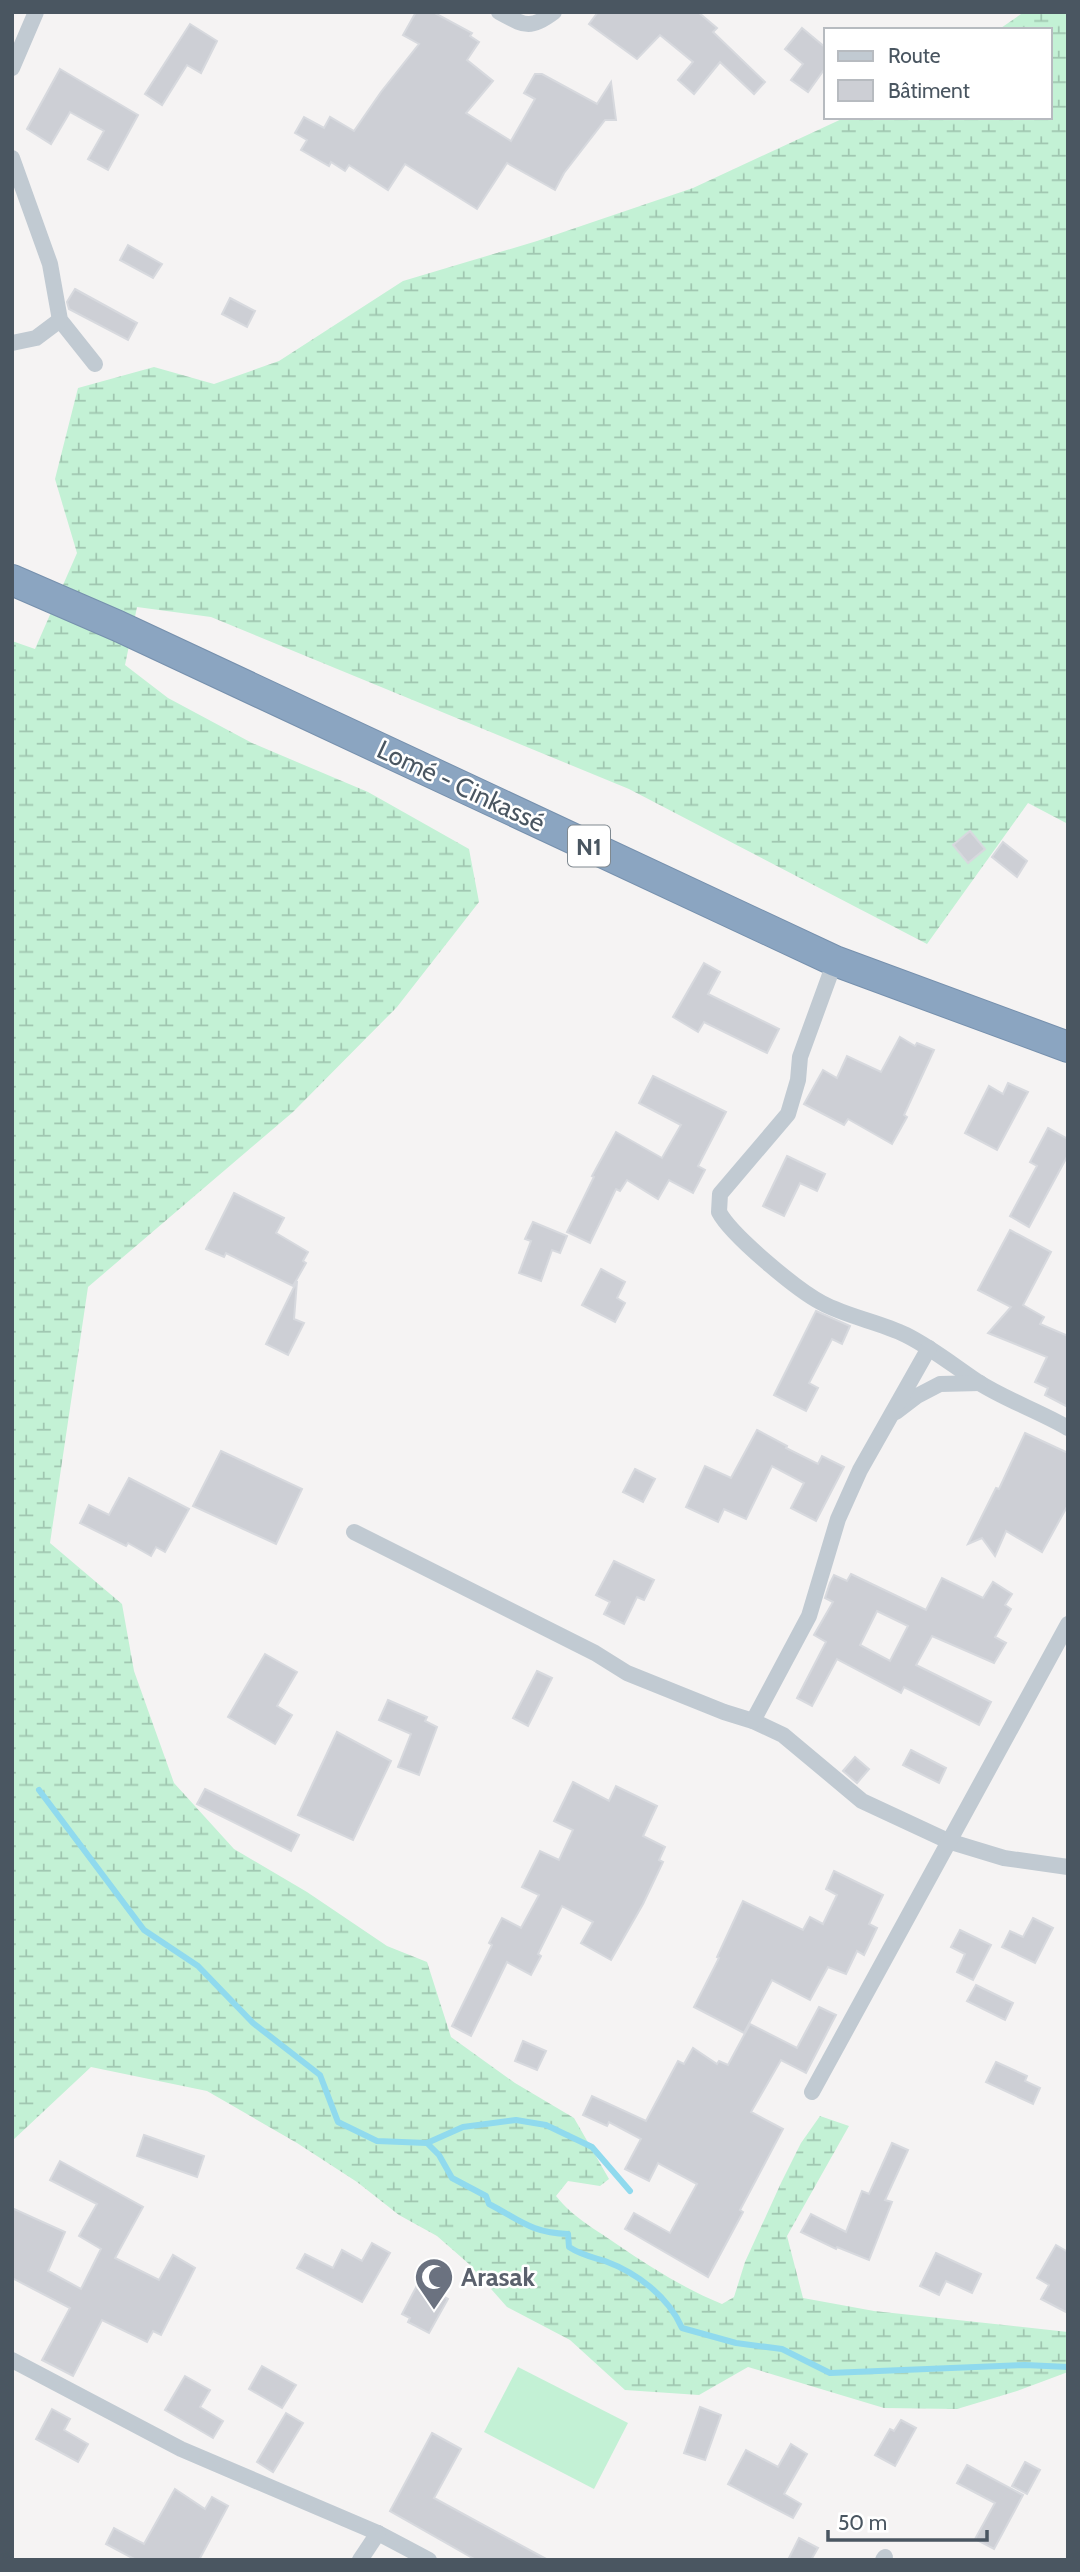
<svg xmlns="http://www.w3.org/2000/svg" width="1080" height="2572" viewBox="0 0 1080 2572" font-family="Cabin,sans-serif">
<defs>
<pattern id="wetland-marsh" width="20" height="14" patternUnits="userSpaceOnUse" patternTransform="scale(1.75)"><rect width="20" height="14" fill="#c3f1d5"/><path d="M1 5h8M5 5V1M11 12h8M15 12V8" fill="none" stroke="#a0c6b0"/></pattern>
</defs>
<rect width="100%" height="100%" fill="#f5f3f3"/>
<path fill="url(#wetland-marsh)" d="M1024,12h44v812l-40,-21 -101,141 -298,-155 -418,-172 -74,-10 -12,58 43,33 84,45 116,49 101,57 10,53 -82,105 -104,105 -205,175 -38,256 72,61 12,67 40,112 60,66 73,43 80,54 40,16 24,75 64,46 59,35 35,61 -9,7 -32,-5 -12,15c18,22 36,31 59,47 35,24 68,45 107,61l12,-7 11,-35 36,-79 20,-40 19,-27 29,10 -62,110 16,62 71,13 194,21v40l-51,19 -60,18 -73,-1 -136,-41 -49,28 -74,-5 -55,-50 -63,-33 -38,-43 -32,-28 -38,-21 -42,-33 -60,-39 -90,-52 -116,-24 -79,74v-1500l23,8 42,-96 -22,-74 23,-91 76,-21 60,17 65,-23 124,-80 134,-40 156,-53 153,-71h204v-87h-52z"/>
<polygon fill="#c3f1d5" points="518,2367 628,2423 594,2489 484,2432"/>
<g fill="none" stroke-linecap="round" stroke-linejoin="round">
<g stroke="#90daee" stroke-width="6">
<path d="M39,1790l105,140 54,36 55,57 67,52 18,47 39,19 50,2 12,12 13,23 34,18 3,8c31,16 42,29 79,30l1,13c12,8 23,10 36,14 32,12 63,35 77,67l54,15 46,6 48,24 195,-8 43,2"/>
<polyline points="427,2143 463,2127 516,2120 546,2125 592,2147 630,2191"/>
</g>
</g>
<g fill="#cdcfd5" stroke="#d7d9de" stroke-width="2" fill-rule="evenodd">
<polygon points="416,12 433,12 472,33 470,36 479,42 467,60 493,81 466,113 511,141 535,99 524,93 535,74 542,74 597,104 611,82 616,120 605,120 564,173 555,190 507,163 477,209 405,164 388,190 349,165 345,171 331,162 329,166 301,150 307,140 295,133 304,117 324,128 330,117 354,131 381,92 419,44 403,35"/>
<polygon points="598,12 698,12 717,28 713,32 765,82 754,94 720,62 694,94 678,80 693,62 660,35 637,59 589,24"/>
<polygon points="190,24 217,41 201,73 187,65 162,105 145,94"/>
<polygon points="802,28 826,48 826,67 808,92 791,80 803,64 785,49"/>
<polygon points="60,69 138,115 108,170 88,159 104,131 70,112 51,144 27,129"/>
<polygon points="128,245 162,264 153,278 120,260"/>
<polygon points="75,289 137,323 128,340 69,309 67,302"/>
<polygon points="230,298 255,311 247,327 222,314"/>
<polygon points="970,831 985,849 968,863 953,845"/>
<polygon points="1003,842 1027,861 1017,877 992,857"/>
<polygon points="704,963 720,972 708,994 779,1029 767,1053 704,1022 698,1032 673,1017"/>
<polygon points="900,1037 915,1046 917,1043 934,1050 904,1115 907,1117 892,1144 848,1119 844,1125 804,1104 823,1070 837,1078 847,1056 881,1072"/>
<polygon points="653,1076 726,1112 698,1166 705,1170 693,1193 669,1180 658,1199 627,1180 620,1191 616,1189 590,1243 567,1232 594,1177 592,1176 616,1132 662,1158 681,1125 639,1103"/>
<polygon points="1008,1083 1028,1092 997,1150 965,1133 989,1086 1003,1094"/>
<polygon points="1048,1128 1068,1139 1068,1155 1029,1227 1010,1216 1037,1166 1030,1162"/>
<polygon points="787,1156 825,1174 817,1191 800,1183 784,1216 763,1206"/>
<polygon points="234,1193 284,1218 276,1233 308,1252 303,1261 306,1263 293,1286 226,1253 224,1257 206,1249"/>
<polygon points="533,1222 567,1236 560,1253 552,1250 541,1281 519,1273 531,1241 525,1239"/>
<polygon points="1010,1230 1051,1252 1023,1305 1044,1317 1040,1324 1068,1336 1068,1407 1045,1395 1048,1388 1035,1382 1047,1357 988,1333 1011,1307 978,1290"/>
<polygon points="601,1269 625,1282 617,1298 625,1303 615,1322 582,1305"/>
<polygon points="297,1281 294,1319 304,1323 288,1355 266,1344"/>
<polygon points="816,1311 850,1326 842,1344 832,1339 809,1383 818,1388 806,1411 774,1395"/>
<polygon points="757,1430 787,1446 786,1448 818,1464 822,1456 844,1467 816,1521 791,1508 804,1483 772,1466 746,1519 724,1509 718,1522 686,1507 705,1466 731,1478"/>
<polygon points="1025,1433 1068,1453 1068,1505 1042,1552 1006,1531 995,1556 982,1538 968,1544 996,1488 999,1489"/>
<polygon points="221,1451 302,1489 276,1544 193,1506"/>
<polygon points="635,1469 655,1479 643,1502 623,1492"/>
<polygon points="129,1478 189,1509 165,1552 156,1547 151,1556 128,1543 126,1546 80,1523 89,1505 109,1515"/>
<polygon points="614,1561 654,1580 644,1600 637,1597 624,1624 604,1614 610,1602 596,1595"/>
<path d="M851,1574l75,36 16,-32 41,20 10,-16 19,12 -7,11 6,4 -16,28 11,6 -12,20 -62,-27 -16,29 75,37 -12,23 -75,-38 -3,6 -64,-34 -25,47 -15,-8 29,-56 -12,-7 19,-33 -8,-4 5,-15 4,-8 13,6zM877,1611l31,15 -18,35 -30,-16z"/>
<polygon points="265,1654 297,1672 277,1706 292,1715 275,1744 228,1717"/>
<polygon points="537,1671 552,1678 528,1726 513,1718"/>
<polygon points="388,1700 427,1717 425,1721 437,1727 419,1775 398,1767 411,1734 379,1720"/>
<polygon points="337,1732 391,1761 353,1840 298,1815"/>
<polygon points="911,1750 946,1768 939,1783 903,1765"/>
<polygon points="855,1757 869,1769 857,1783 843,1771"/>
<polygon points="573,1782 609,1801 616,1786 657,1806 643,1836 665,1847 659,1860 663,1862 643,1904 611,1960 581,1943 593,1922 562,1906 538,1954 541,1956 531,1975 507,1962 471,2036 452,2026 492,1945 489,1943 502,1918 521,1928 539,1895 522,1887 540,1851 559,1860 573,1830 554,1821"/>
<polygon points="205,1789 299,1835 291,1851 197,1804"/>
<polygon points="834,1871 883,1895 869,1924 877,1928 864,1955 857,1951 846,1974 828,1967 810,2000 772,1980 744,2033 694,2007 719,1958 717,1957 743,1901 803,1930 810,1917 823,1924 837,1895 826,1889"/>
<polygon points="1033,1918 1053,1928 1035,1963 1002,1947 1010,1931 1023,1937"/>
<polygon points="960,1930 991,1945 973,1980 957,1972 965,1954 951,1947"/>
<polygon points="976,1985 1013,2003 1005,2020 967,2001"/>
<polygon points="819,2007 836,2015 806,2073 781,2060 751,2112 783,2129 740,2210 743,2212 708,2277 625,2229 634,2213 670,2233 697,2184 658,2163 649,2181 625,2169 641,2139 609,2122 607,2126 583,2115 592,2096 646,2121 678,2061 684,2064 693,2048 717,2064 719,2061 728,2065 750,2024 797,2048"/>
<polygon points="523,2041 546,2051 537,2070 515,2061"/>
<polygon points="996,2062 1027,2076 1025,2081 1040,2088 1033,2104 986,2082"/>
<polygon points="144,2135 204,2156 197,2177 137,2156"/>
<polygon points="892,2143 908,2150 885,2200 892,2202 869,2260 837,2247 836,2249 801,2232 811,2214 846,2232 862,2191 869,2194"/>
<polygon points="60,2161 143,2207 115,2258 159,2280 173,2255 195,2268 161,2335 153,2331 147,2342 102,2320 73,2376 42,2360 70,2308 12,2278 12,2208 65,2232 48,2271 81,2289 101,2249 79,2236 97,2204 50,2180"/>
<polygon points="372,2243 390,2253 362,2302 297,2268 305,2254 333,2268 342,2250 362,2261"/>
<polygon points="1056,2245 1068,2252 1068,2313 1041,2299 1049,2285 1037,2278"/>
<polygon points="936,2253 981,2274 972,2293 946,2281 939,2295 920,2286"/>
<polygon points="420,2280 439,2290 437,2293 448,2299 429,2333 408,2322 410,2318 402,2314"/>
<polygon points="262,2366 296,2385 282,2408 249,2389"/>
<polygon points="185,2376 210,2390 200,2407 223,2421 213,2438 165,2410"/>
<polygon points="700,2407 721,2415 705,2460 684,2453"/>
<polygon points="52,2409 70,2419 64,2430 88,2444 78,2462 36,2439"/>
<polygon points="286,2413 303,2423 273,2472 257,2462"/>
<polygon points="901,2420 916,2428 895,2466 875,2455 890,2429 894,2431"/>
<polygon points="432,2433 461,2449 434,2498 548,2560 476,2560 390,2511"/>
<polygon points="791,2444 807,2454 784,2494 801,2504 793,2518 728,2484 746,2450 778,2467"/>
<polygon points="1025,2462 1040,2470 1027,2494 1012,2486"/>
<polygon points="967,2465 1023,2495 994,2549 975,2539 995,2503 957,2483"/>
<polygon points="175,2489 205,2509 212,2497 228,2506 199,2560 136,2560 106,2544 114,2528 144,2544"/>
<polygon points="799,2538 818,2548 811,2560 788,2560"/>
</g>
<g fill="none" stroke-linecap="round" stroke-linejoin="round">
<g stroke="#7690ad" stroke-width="32">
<polyline id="highway" points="12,580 118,626 835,961 1068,1047"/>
</g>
<g stroke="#c1cad2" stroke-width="16">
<path d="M499,12c25,13 30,19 55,0"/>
<polyline points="12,68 36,12"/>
<polyline points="12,158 50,264 60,320 95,364"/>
<polyline points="12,343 36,338 60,320"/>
<path d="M835,961l-35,96 -2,23 -10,34 -68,80 -1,18c12,23 78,78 103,91 26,14 58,19 84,32 26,13 48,31 72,47 28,18 61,29 90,46"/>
<polyline points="896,1412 917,1396 940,1384 980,1383"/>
<polyline points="354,1532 595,1653 627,1673 724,1712 753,1721 783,1735 862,1801 948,1841 1004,1858 1068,1867"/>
<polyline points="753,1721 809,1616 838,1519 860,1470 929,1348"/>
<polyline points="812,2092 1068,1624"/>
<polyline points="12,2360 181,2449 378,2533 429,2560"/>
<polyline points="360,2560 378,2533"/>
<polyline points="883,2560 885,2557"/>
</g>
<use href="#highway" stroke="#8ba5c1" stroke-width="30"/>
</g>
<defs>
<g id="mosque-pin" transform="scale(2.0125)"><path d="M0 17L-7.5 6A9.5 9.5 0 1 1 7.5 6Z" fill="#6b7280" stroke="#fff"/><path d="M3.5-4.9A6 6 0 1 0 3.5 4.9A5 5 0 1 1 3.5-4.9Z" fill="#fff"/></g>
</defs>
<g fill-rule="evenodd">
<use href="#mosque-pin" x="434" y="2277"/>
</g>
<g text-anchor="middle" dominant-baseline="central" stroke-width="5" stroke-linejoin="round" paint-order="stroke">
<rect fill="#fff" stroke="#808990" stroke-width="2" x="568" y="825.5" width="42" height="41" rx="5"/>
<g font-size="24" font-weight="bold" fill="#4a5661">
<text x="589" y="846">N1</text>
</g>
<g font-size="26" fill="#4a5661" stroke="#fff">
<text transform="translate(461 786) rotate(25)">Lomé - Cinkassé</text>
</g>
<g font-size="26" font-weight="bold" fill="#5b616d" stroke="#fff" text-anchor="start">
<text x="461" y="2277">Arasak</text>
</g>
</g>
<rect width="1080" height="2572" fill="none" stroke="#4a5661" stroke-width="28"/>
<rect x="824" y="28" width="228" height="91" fill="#ffffff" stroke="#b7bbc0" stroke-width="2"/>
<rect x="838" y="51" width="35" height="10" fill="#c1cad2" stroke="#b7bbc0" stroke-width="2"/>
<text x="888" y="63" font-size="21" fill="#4a5661">Route</text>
<rect x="838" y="80" width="35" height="21" fill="#cdcfd5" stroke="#b7bbc0" stroke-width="2"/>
<text x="888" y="98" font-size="21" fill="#4a5661">Bâtiment</text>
<path d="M828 2530v10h159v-10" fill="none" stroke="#4a5661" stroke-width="3.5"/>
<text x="838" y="2530" font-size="21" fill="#4a5661" stroke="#ffffff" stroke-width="5" paint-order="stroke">50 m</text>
</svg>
